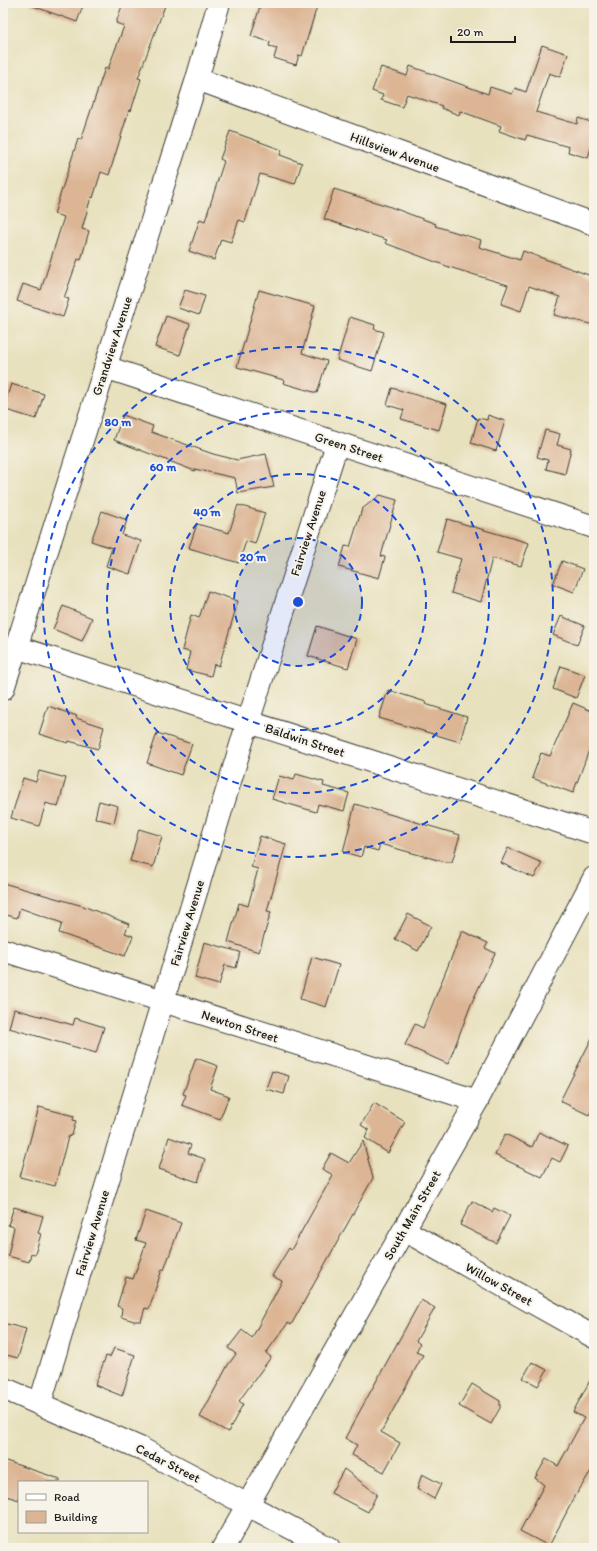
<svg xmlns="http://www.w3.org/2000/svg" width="597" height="1551" viewBox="0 0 597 1551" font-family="Itim,sans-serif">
<rect width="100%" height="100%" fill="#f7f3e8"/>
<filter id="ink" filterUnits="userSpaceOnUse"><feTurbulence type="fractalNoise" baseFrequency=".025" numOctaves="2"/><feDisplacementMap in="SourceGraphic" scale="8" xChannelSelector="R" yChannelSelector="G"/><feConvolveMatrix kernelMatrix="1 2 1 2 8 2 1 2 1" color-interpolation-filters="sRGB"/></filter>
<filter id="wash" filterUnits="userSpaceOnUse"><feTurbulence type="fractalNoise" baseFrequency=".012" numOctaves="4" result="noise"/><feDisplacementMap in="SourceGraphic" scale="16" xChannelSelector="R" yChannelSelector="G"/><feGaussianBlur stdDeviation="0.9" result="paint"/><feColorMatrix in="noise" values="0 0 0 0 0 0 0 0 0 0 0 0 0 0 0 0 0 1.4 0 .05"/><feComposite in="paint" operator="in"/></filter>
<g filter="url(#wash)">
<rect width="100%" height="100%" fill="#e8e1be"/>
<g id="blocks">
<g fill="#dcb594">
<polygon points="30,3 84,3 77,22 30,5"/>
<polygon points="123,3 166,3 138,78 141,79 131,111 129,110 109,175 101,172 93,198 91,197 82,229 89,231 81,260 78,259 64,298 69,299 63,317 17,301 23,284 41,290 64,217 54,214 78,139 81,140 105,68 108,69 124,26 116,23"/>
<polygon points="261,3 318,3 302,56 299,55 296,65 274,58 277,48 269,46 270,42 251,36"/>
<polygon points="542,45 568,54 560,77 549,73 536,112 577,124 578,118 594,123 594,137 588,158 568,152 569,147 527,135 525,140 499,131 501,126 460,111 459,115 441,108 442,106 407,94 402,107 381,100 383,95 372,91 381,67 407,76 410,66 488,94 490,87 512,94 515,88 526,92"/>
<polygon points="230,131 282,150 280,155 302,163 295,184 260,174 245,222 239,220 231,242 221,239 214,260 189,251 200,219 205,221 224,161 220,159"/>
<polygon points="334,189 388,206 436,224 435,226 481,240 479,247 520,260 523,251 594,277 594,325 554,315 560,297 529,286 521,311 501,304 508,285 449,267 385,243 387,240 324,219"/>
<polygon points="185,290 205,296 199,315 178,308"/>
<polygon points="259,290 315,306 302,353 327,361 317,393 283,383 284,380 237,367"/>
<polygon points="166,316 190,324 180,355 155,347"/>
<polygon points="350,317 375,325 374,329 384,332 372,371 337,360"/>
<polygon points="11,384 44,394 36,419 3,409"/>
<polygon points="392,388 447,404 439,430 401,419 404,410 387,405"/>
<polygon points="123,415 153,426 151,432 213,454 237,460 266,454 274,487 238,493 235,478 195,469 195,471 114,440"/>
<polygon points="488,415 505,421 496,451 471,443 478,418 487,420"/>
<polygon points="545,430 560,434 557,445 571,449 565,474 546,469 548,460 537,457"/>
<polygon points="380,495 397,500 381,556 385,557 379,578 339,567 345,546 350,547 362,509"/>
<polygon points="238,505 265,513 255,544 246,541 239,563 189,548 197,524 229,533"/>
<polygon points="102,511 127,520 122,535 141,541 130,574 106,566 112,548 91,541"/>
<polygon points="447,519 529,543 521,566 492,558 481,602 451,593 461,559 437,552"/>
<polygon points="562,561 583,569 574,592 553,584"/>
<polygon points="208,591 238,601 219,666 214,664 211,676 186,670 190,652 182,650 191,615 199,618"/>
<polygon points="63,606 92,618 82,641 53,629"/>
<polygon points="561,616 585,626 577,645 553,635"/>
<polygon points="317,626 357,639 348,668 308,656"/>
<polygon points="561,666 585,675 576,698 553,689"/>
<polygon points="388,690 426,702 425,704 467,717 460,742 379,718"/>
<polygon points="573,703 594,712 594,737 573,793 532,778 541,753 550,756"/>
<polygon points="48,706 77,716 76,718 104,727 98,749 69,741 68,743 39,734"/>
<polygon points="157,733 192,744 181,775 147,763"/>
<polygon points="39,771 66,778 58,807 46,803 39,826 11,818 23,778 36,782"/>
<polygon points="296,774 324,782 323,786 349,793 344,811 318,804 316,812 272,799 279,776 294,780"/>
<polygon points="99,801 118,806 114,823 95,818"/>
<polygon points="355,804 460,835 452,862 445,862 380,844 378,851 364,847 361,857 343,852"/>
<polygon points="139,829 162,836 153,867 130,861"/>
<polygon points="260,836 286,844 267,911 271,912 259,952 228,942 239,903 248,906 258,869 251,867"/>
<polygon points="508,848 542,863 534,878 501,863"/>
<polygon points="3,883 83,906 129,924 125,933 133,936 125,956 59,933 62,923 20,908 17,918 3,914"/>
<polygon points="408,914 431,926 418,951 395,939"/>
<polygon points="462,931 488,943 485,948 495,953 472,1002 448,1064 405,1045 415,1024 423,1028"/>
<polygon points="204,942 240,952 236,968 225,965 219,985 195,978"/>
<polygon points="312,957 339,965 326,1007 300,999"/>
<polygon points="14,1009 73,1025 75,1018 104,1027 96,1053 9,1028"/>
<polygon points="594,1034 594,1106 589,1115 560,1101"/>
<polygon points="196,1058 218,1066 210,1089 229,1096 220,1119 182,1105 186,1095 183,1094"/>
<polygon points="272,1071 289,1076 284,1094 266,1089"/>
<polygon points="374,1103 405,1122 388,1153 365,1138 369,1130 361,1125"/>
<polygon points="39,1107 74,1116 73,1120 76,1121 72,1135 68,1137 55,1186 20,1177"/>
<polygon points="539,1132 568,1146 560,1162 552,1158 542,1177 495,1155 505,1134 532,1147"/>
<polygon points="169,1137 191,1145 188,1153 205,1159 198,1182 159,1169"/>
<polygon points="363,1141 373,1178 291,1325 288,1323 266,1353 271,1357 239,1401 243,1404 228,1432 200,1417 228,1365 236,1354 228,1348 242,1330 252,1338 282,1281 272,1276 289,1248 291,1250 333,1175 322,1169 331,1153 349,1163"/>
<polygon points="472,1201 492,1212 494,1208 510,1216 496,1243 460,1225"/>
<polygon points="14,1207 43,1216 38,1233 41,1234 35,1254 31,1253 29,1262 8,1256 14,1227 8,1225"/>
<polygon points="146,1211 181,1223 164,1270 162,1269 149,1309 145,1308 141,1321 134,1321 121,1317 122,1308 117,1306 126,1277 133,1279 146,1243 136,1240"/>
<polygon points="421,1300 435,1308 416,1341 420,1344 416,1352 423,1355 381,1432 400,1443 384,1472 352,1455 357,1445 345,1438"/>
<polygon points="3,1323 26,1329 18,1358 3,1354"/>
<polygon points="114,1348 135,1355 122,1396 95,1385 106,1356 110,1357"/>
<polygon points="532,1362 547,1370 538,1386 523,1378"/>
<polygon points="594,1373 594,1466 573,1500 549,1546 520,1531 544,1485 535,1478 546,1459 558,1466 584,1418 573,1412"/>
<polygon points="472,1384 500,1401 500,1408 491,1424 459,1406"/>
<polygon points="3,1460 60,1479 60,1482 19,1482 19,1500 3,1495"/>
<polygon points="344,1469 377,1494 368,1512 331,1493"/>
<polygon points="422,1474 441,1484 434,1499 417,1489"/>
</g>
</g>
</g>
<g filter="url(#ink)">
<use href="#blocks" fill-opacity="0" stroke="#3b3a34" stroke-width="1"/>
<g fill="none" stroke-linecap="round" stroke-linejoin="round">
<g stroke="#3b3a34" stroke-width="24">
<g id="minor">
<polyline points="197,79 594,224"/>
<polyline points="105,367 594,527"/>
<polyline points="16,647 594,833"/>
<polyline points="3,689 197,79 219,3"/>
<polyline points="3,950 477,1101"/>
<polyline points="404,1230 594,1337"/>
<polyline points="3,1388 140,1448 329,1548"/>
<polyline points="40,1403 248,722 337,444"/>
<polyline points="223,1548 477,1101 594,878"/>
</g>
</g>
<use href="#minor" stroke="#fff" stroke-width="22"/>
</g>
</g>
<circle cx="298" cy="602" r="64" fill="#1d4ed8" fill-opacity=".12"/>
<g fill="none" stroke="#1d4ed8" stroke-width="2" stroke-dasharray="7 5">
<circle cx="298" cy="602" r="64"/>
<circle cx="298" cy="602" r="128"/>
<circle cx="298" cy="602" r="191"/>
<circle cx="298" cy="602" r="255"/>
</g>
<g text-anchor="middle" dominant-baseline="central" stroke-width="4" stroke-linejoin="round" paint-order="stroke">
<g font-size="13" fill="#1c1c1c" stroke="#f7f3e8">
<text transform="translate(395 152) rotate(20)">Hillsview Avenue</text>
<text transform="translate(112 346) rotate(-72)">Grandview Avenue</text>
<text transform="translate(349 447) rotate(18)">Green Street</text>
<text transform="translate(308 533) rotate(-72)">Fairview Avenue</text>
<text transform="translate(305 740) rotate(18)">Baldwin Street</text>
<text transform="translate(187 923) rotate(-73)">Fairview Avenue</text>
<text transform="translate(240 1026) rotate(18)">Newton Street</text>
<text transform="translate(412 1215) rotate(-60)">South Main Street</text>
<text transform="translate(92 1233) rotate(-73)">Fairview Avenue</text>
<text transform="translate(499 1284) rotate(29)">Willow Street</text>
<text transform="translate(168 1463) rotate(27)">Cedar Street</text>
</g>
</g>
<circle cx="298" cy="602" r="6" fill="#1d4ed8" stroke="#f7f3e8" stroke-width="2"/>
<g font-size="12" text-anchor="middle" font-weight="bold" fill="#1d4ed8" stroke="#f7f3e8" stroke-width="4" stroke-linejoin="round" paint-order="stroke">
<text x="118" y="426">80 m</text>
<text x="163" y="471">60 m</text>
<text x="207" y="516">40 m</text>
<text x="253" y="561">20 m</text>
</g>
<rect width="597" height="1551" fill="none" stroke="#f7f3e8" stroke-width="16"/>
<rect x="18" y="1481" width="130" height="52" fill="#f7f3e8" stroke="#9f9d96"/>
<rect x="26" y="1494" width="20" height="6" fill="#ffffff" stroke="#9f9d96"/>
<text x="54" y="1501" font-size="12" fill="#1c1c1c">Road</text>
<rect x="26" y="1511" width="20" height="12" fill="#dcb594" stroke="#9f9d96"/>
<text x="54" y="1521" font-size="12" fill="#1c1c1c">Building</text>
<path d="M451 36v6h64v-6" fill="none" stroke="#1c1c1c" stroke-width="2"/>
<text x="457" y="36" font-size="12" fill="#1c1c1c" stroke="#f7f3e8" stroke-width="3" paint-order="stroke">20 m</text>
</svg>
